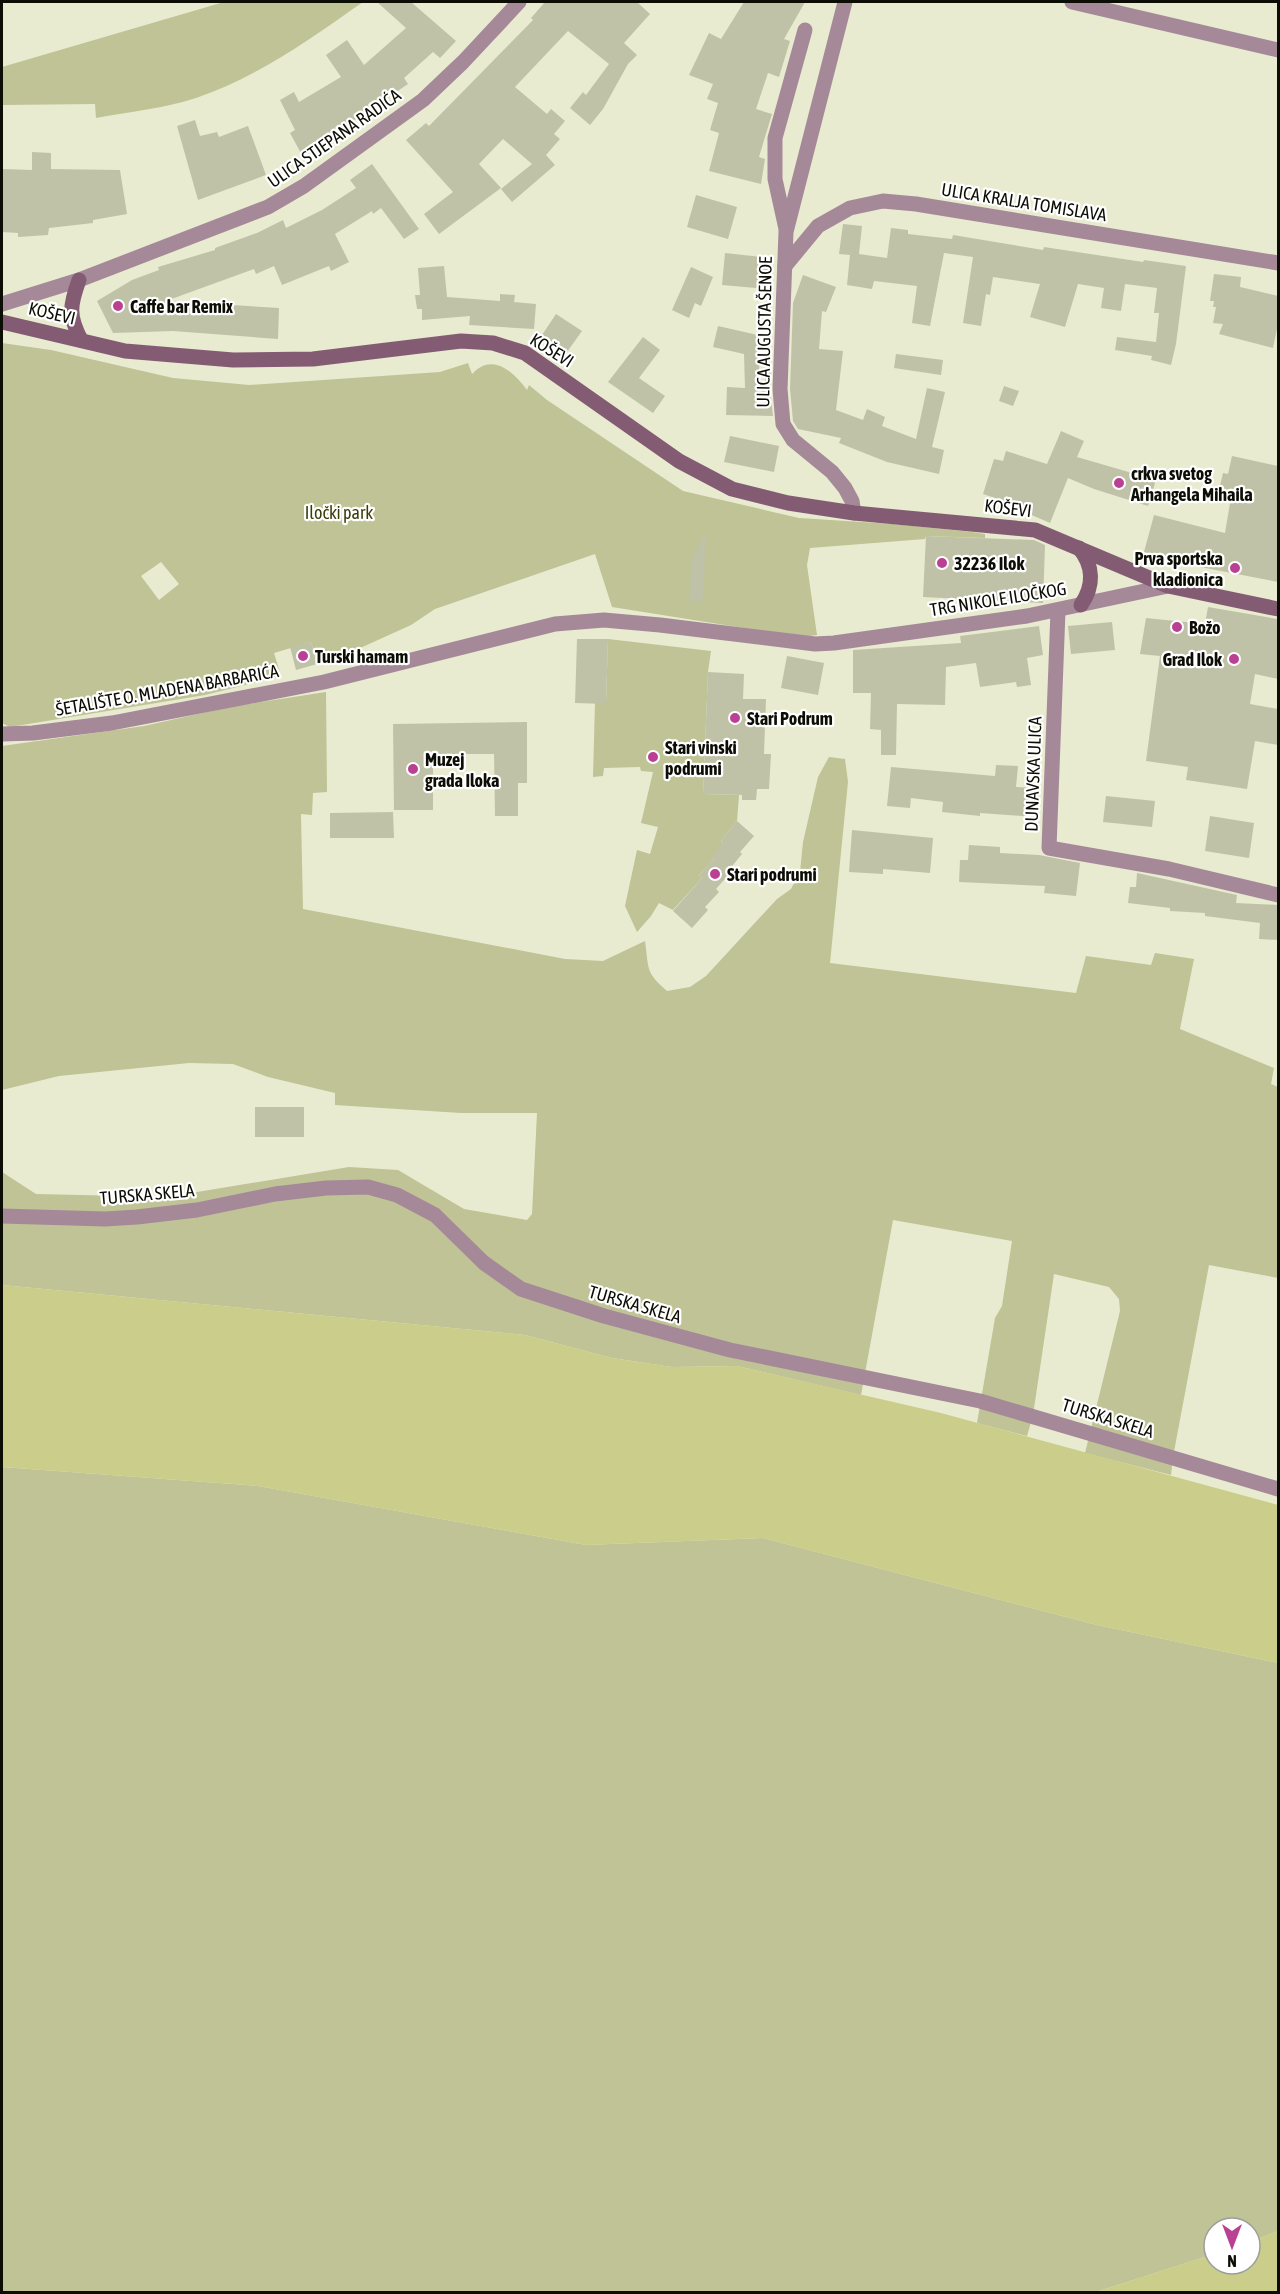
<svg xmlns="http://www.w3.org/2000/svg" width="1280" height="2294" viewBox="0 0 1280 2294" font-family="'Asap Condensed',sans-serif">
<rect width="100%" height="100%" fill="#e8ebcf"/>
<g fill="#bfc395" fill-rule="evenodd">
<path d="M224,2h139c-53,37 -105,75 -167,96 -30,10 -68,14 -100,20l-1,-14 -93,1v-38z"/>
<path d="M2,343l49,7 122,28 76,7 191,-13 28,-9 4,11c20,-22 41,-3 55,16l2,-5 18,15 136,91 116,27 94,6 79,8 13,2v4l-59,-2 -1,3 -115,9 -3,17 10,70 -16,2 -189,-30 -17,-53 -160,55 -24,16 -64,29 -30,10 -6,-22 -37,11 7,23 -76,19 -195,32 -8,-4zM161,562l18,22 -20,16 -18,-24z"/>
<polygon points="608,639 711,651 708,672 703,794 739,795 737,821 721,841 723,843 714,859 699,875 702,878 673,910 659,903 651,916 637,932 625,906 637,850 650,854 658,827 641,823 653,772 641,771 640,767 604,768 603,776 593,777 595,703 606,703"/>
<path d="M326,692l1,100 -14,1 -1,22 -11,-1 2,95 262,50 38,2 42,-20c4,28 0,31 22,50l23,-4 16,-11 71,-77 14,-10 9,-17 3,-30 15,-65 11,-20 16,2 3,23 -18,181 246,30 10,-37 65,9 4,-12 39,6 -14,70 94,39 -3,16 7,3v191l-69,-13 -36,192 -2,18 -86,-22 35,-142 -1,-12 -10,-12 -55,-13 -21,141 -6,21 -50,-13 18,-105 7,-12 10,-65 -119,-21 -32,175 -124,-29 -65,1 -60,-9 -87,-23 -523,-50v-113l34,22 131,3 182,-30 49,3 66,39 63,11 5,-6 5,-101h-76l-126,-8v-12l-67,-16 -35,-13 -44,-1 -130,13 -57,14v-344l142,-20 90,-20z"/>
<polygon points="2,1467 258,1486 586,1545 763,1538 1097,1625 1278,1663 1278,2231 1250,2242 1250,2228 1214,2228 1214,2254 1096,2292 2,2292"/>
</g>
<g fill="#cace8a">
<polygon points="2,1285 525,1335 612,1358 672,1367 737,1366 941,1413 1278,1505 1278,1663 1097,1625 763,1538 586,1545 258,1486 2,1467"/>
<polygon points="1278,2231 1278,2292 1096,2292 1214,2254 1214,2264 1250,2264 1250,2242"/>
</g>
<g fill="#c0c2a7">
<polygon points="377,2 411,2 456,41 440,58 433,52 404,78 408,84 337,132 339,135 302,155 290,133 295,130 280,100 294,92 299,102 341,77 326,55 347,40 364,65 406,28"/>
<polygon points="545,2 637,2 650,14 624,43 637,55 628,64 603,109 590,125 570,108 583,92 586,95 609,64 568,31 515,87 547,114 551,109 565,121 554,134 560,139 546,155 555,165 512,202 501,189 532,164 503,139 479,164 501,188 439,234 424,214 453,192 406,140 426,123 429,126 533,20 531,18"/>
<polygon points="744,2 805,2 784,39 790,41 779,77 768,73 756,109 772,114 759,157 765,159 761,184 709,171 719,133 710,130 718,103 707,99 713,84 689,75 709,33 721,39"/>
<polygon points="195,120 200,136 217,132 219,137 248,126 266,175 198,200 177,126"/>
<polygon points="32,152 51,153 51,169 120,170 127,214 93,220 93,223 49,228 48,235 18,237 18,233 2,232 2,169 32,170"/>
<polygon points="372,164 419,229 404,239 381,208 373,214 372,211 335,234 349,262 331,271 329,266 282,285 274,266 256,274 254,269 166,301 279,308 278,339 173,331 113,333 97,301 132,280 159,270 158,267 215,250 215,248 257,233 283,220 286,228 322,210 356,188 350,180"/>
<polygon points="696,195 737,207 728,239 687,227"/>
<polygon points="843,224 862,226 859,254 887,258 891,228 908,230 908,234 952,239 953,235 1043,250 1044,247 1143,262 1144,260 1186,266 1176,344 1171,365 1151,360 1152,356 1115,350 1117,337 1156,342 1159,313 1154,313 1157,288 1125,284 1121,311 1101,308 1104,288 1078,284 1065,327 1030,317 1040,284 993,277 990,295 986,294 981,326 963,323 973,257 944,253 930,326 912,323 917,286 874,281 872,289 847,285 850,255 839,254"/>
<polygon points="725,253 771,258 767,289 722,285"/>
<polygon points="444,266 447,297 500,301 500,294 515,295 514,302 536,304 534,329 469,325 470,316 422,320 422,309 417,309 415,295 420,295 418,268"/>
<polygon points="691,267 713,277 701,306 695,303 689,318 672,310"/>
<polygon points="1214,274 1241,277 1240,287 1278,296 1278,324 1273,348 1219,334 1223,324 1213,323 1216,307 1213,307 1214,301 1210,301"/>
<polygon points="803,275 836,287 826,312 822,311 819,349 843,351 836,410 863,420 867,409 885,417 882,426 916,439 927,388 945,392 932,447 944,450 939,474 887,462 839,443 841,438 798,429 793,421 790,389 793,303"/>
<polygon points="556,314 582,331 567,352 542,335"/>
<polygon points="718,326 762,336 757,391 761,392 771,363 770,389 773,416 726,415 727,387 745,388 744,354 713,347"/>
<polygon points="643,337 660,350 639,378 665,396 653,413 608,382"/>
<polygon points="896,354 943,360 941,375 894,368"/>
<polygon points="1004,386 1019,391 1013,406 999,401"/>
<polygon points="1061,431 1084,441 1077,457 1156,480 1148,506 1094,489 1068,478 1050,523 1027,513 1029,509 983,494 994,459 1003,461 1006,451 1047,464"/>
<polygon points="730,436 779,446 774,472 724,462"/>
<polygon points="1232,456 1278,466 1278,582 1195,566 1144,552 1154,515 1225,533 1231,497 1218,494 1223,473 1228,474"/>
<polygon points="706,532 703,601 690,601 691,561"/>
<polygon points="926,536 1034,540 1045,545 1043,603 923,597"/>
<polygon points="1208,607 1278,619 1278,679 1255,674 1250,704 1278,709 1278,745 1255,741 1247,789 1186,780 1188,767 1146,761 1160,656 1140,654 1146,618 1205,624"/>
<polygon points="1112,622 1115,650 1071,654 1068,626"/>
<polygon points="1039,626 1043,655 1027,658 1031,685 1017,687 1016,682 980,687 976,663 946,667 945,705 897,704 896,755 881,755 881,730 870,729 871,693 853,693 853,650 961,643 960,636"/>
<polygon points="577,639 608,639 606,704 575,703"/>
<polygon points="311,642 317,664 296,670 290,647"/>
<polygon points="787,656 824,663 818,695 781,688"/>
<polygon points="708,672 744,674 743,699 766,699 764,754 771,754 769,789 757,789 756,800 742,800 742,795 703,794"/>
<polygon points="527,722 527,783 518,783 518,816 495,816 494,754 433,754 433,810 394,810 393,724"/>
<polygon points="996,765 1018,766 1016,787 1037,788 1035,817 980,813 980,816 942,812 943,802 911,798 910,808 887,806 891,767 995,776"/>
<polygon points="1106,796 1155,801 1152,827 1103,822"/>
<polygon points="393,812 394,838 330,838 330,813"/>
<polygon points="1210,816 1254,823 1249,858 1205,851"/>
<polygon points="737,821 754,836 740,852 742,854 728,871 730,873 716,889 719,892 705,907 708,910 692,928 673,911 702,878 699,875 714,859 711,857 723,843 721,841"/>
<polygon points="852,830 933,838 930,873 883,869 883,874 849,872"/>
<polygon points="969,845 1000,847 1000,853 1039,855 1080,863 1076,896 1044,893 1045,886 959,882 960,860 968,860"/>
<polygon points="1137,873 1237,895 1236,903 1278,905 1278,940 1259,939 1260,923 1205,916 1205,913 1170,911 1170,908 1128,903 1130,887 1136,887"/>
<rect x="255" y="1107" width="49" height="30"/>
</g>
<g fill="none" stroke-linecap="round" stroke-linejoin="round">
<g stroke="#a58999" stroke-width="15">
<polyline points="845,2 786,232 780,389 783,424 793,440 832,472 845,488 852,501 854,513"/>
<polyline points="1072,2 1278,50"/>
<polyline points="786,229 775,179 775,138 805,30"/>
<polyline points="785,266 818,226 850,208 883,201 916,204 1278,263"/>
<polyline points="1058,611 1049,848 1169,869 1278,895"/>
<polyline points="2,734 33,733 112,723 324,682 555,624 604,620 660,625 815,644 834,643 1027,616 1168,586"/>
<polyline points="2,1216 105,1219 137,1217 197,1210 275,1194 326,1188 368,1187 397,1195 435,1215 484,1263 521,1289 604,1316 730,1350 980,1401 1278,1489"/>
</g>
<polyline stroke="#a58999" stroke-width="15" points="2,304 79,280 268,207 304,186 423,100 463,62 519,2"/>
<g stroke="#835c73" stroke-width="15">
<path d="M79,280c-9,25 -11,35 2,60"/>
<polyline points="2,322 125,351 233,360 313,359 461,341 493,343 525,353 679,461 732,489 788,503 854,513 1035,530 1168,586 1278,609"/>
<path d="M1079,548c15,18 15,38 2,57"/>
</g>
</g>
<g fill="#ba4093" stroke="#fff" stroke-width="2">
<circle cx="118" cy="306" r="6"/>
<circle cx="1119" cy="483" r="6"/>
<circle cx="942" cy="563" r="6"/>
<circle cx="1235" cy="568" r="6"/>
<circle cx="1177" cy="627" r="6"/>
<circle cx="303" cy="656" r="6"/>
<circle cx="1234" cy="659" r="6"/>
<circle cx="735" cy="718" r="6"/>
<circle cx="653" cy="757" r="6"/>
<circle cx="413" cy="769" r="6"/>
<circle cx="715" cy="874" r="6"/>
</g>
<g text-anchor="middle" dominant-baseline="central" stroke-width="4.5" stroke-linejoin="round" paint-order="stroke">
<g font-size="18" fill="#0c0d05" stroke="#fff">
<text transform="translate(334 138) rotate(-35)">ULICA STJEPANA RADIĆA</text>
<text transform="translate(1024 202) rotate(9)">ULICA KRALJA TOMISLAVA</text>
<text transform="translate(52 313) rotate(13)">KOŠEVI</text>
<text transform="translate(764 332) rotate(-89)">ULICA AUGUSTA ŠENOE</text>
<text transform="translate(552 350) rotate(32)">KOŠEVI</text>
<text transform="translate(1008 508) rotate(7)">KOŠEVI</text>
<text transform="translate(998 599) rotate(-9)">TRG NIKOLE ILOČKOG</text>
<text transform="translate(167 690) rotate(-10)">ŠETALIŠTE O. MLADENA BARBARIĆA</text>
<text transform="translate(1033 774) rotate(-88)">DUNAVSKA ULICA</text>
<text transform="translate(147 1194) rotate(-5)">TURSKA SKELA</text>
<text transform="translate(635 1304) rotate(16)">TURSKA SKELA</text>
<text transform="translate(1108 1418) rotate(17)">TURSKA SKELA</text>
</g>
<g font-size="18" font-weight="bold" fill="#0c0d05" stroke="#fff" text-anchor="start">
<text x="130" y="306">Caffe bar Remix</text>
<text x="1131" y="473">crkva svetog<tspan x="1131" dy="21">Arhangela Mihaila</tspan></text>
<text x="1223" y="558" text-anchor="end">Prva sportska<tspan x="1223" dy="21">kladionica</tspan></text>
<text x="954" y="563">32236 Ilok</text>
<text x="1189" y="627">Božo</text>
<text x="315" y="656">Turski hamam</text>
<text x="1222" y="659" text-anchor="end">Grad Ilok</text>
<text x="747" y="718">Stari Podrum</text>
<text x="665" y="747">Stari vinski<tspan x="665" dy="21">podrumi</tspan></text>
<text x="425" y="759">Muzej<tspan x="425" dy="21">grada Iloka</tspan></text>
<text x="727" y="874">Stari podrumi</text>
</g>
<g font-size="18" fill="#3b3c06" stroke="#fff">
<text x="339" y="512">Iločki park</text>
</g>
</g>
<rect width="1280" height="2294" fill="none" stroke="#0c0d05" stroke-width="6"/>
<g transform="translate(1232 2246) rotate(180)"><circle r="28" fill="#ffffff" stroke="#9e9e9b" stroke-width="1.5"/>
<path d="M0-4.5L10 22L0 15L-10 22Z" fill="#ba4093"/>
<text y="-9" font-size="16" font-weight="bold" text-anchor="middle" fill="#0c0d05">N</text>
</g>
</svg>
